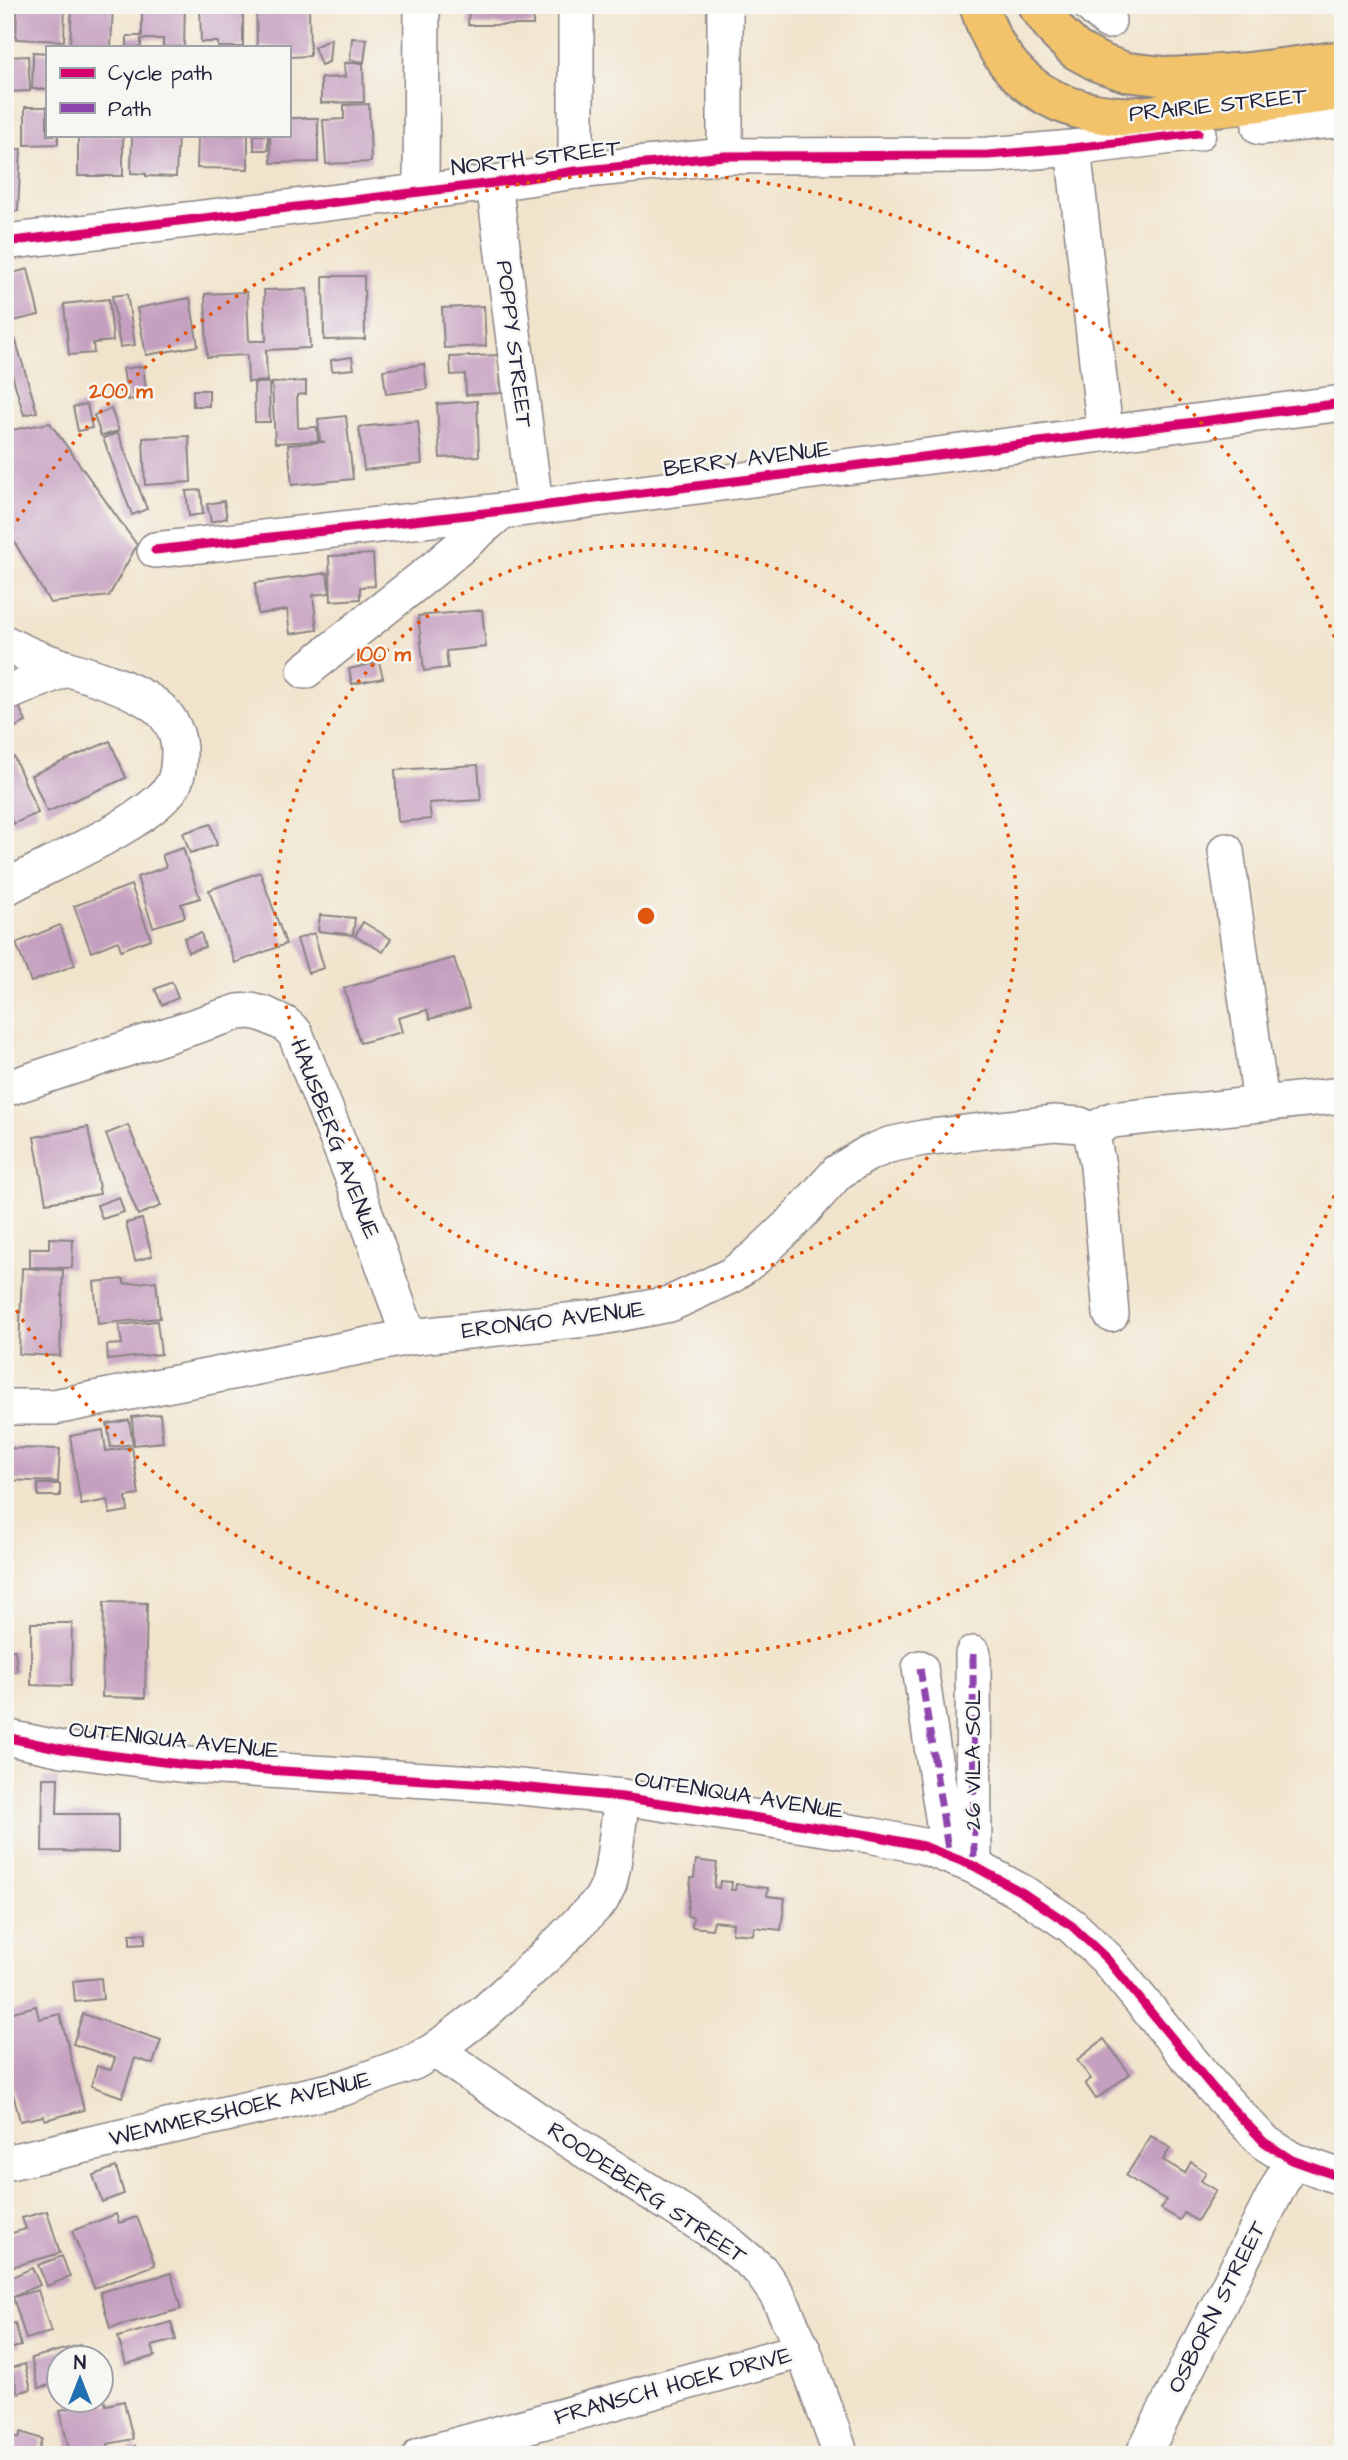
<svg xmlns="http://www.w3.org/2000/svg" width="1348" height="2460" viewBox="0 0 1348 2460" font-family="'Architects Daughter',sans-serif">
<rect width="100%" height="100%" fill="#f6f6f2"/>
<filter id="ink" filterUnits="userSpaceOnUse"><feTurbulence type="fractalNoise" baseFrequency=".0143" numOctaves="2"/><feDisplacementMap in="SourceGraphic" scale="14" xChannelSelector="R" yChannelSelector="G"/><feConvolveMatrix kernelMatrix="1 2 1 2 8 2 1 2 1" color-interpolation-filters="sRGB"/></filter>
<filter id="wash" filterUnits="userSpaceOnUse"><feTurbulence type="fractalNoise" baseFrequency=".00686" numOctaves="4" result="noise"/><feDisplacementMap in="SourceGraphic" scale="28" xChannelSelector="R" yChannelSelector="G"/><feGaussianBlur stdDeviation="1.57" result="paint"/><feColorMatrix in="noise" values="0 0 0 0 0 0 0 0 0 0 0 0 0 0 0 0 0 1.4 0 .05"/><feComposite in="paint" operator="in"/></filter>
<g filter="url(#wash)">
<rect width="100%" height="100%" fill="#f1e4cc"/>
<g id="blocks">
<g fill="#c59fc0">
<polygon points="17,5 65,5 64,41 16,39"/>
<polygon points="72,5 113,5 111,47 70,47"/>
<polygon points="142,5 185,5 184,47 163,47 163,39 141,39 141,47 127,47 127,36 142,36"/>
<polygon points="200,5 243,5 243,47 218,47 218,42 201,42"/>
<polygon points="256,5 309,5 310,56 289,57 289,47 257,47"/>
<polygon points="469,5 533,5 533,25 468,25"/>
<polygon points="352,38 367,39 364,62 350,60"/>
<polygon points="331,39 329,62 321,65 314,47"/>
<polygon points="33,52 47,53 47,89 32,89"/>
<polygon points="28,56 30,91 8,92 7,57"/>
<polygon points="344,63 363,63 364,102 321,103 321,78 345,77"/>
<polygon points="369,104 371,162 326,164 323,120 344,119 344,105"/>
<polygon points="25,107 47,107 47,135 58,135 58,144 25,145"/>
<polygon points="289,118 318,118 318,162 271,163 270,135 289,135"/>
<rect x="78" y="135" width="45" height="41"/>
<polygon points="132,135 178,136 176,177 146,176 146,174 131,173"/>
<polygon points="198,135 248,135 248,169 197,168"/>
<rect x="254" y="135" width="14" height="15"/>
<polygon points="10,149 21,149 18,211 8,211"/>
<polygon points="28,269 39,315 5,323 5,275"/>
<polygon points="323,276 364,276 365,339 324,340"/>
<polygon points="307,289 310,348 266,350 267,381 248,382 247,355 207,357 205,294 247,292 249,341 266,341 264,290"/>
<polygon points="127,294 135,345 120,347 112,296"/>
<polygon points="190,298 198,346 146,355 137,308"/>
<polygon points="109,299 113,341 93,343 94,353 69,355 64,304"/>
<polygon points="484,306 486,346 444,348 442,308"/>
<polygon points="15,338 37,412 24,415 5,351 5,341"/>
<polygon points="499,355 501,393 466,395 465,374 451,375 450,357"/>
<polygon points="352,357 354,369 332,371 331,360"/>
<polygon points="424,364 427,389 386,394 383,370"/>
<polygon points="143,366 147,397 128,400 123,369"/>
<polygon points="306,381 306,394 297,395 298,428 317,427 318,441 275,443 272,383"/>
<polygon points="254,383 269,383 270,422 255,422"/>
<rect x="193" y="390" width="16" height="16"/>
<polygon points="477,401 479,456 440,458 437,404"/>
<polygon points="87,404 92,428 78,431 73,407"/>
<polygon points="111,409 119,431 101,436 94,415"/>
<polygon points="346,416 353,479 292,485 288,445 325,442 320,441 318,419"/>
<polygon points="418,421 422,464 364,470 359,427"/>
<polygon points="50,423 137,545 109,596 50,603 5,526 5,431"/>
<polygon points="118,433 147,509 132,515 103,438"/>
<polygon points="189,436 191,482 145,485 143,438"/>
<polygon points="201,490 203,514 189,516 186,491"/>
<polygon points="224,501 227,518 211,522 207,504"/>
<polygon points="373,554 375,586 360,587 360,599 331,601 329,556"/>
<polygon points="327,573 330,593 313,595 317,630 290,634 287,610 258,614 255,583"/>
<polygon points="482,610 486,647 446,651 448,668 424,671 418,616"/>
<polygon points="379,662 383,678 352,684 349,669"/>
<polygon points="18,704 26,722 5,732 5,710"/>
<polygon points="110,741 126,778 47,812 31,775"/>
<polygon points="14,757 38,813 13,824 5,806 5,761"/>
<polygon points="478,765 481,800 429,803 431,819 398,822 395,770"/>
<polygon points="211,824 217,845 190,853 183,833"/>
<polygon points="183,848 200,898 181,904 185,917 153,927 137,877 166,867 162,855"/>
<polygon points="260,872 286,944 235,963 209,890"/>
<polygon points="131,885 151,939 121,950 118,941 91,952 74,906"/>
<polygon points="320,915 355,918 353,935 318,931"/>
<polygon points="363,922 391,939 383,952 355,936"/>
<polygon points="60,925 75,965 31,982 16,943"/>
<polygon points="201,933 205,947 188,952 184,938"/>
<polygon points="314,933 324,968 308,973 297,939"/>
<polygon points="454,958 469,1008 430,1019 427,1010 398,1018 402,1032 360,1043 344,988"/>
<polygon points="172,982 178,998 162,1005 155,989"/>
<polygon points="128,1125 161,1206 138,1215 106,1134"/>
<polygon points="88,1127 100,1194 46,1203 34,1137"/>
<polygon points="119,1197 124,1212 102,1219 97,1205"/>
<polygon points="142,1219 152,1256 135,1261 126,1223"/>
<polygon points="49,1238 73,1239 72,1268 30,1267 30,1248 49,1248"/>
<polygon points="22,1268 63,1270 60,1356 19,1354"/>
<polygon points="124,1279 124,1284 156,1281 160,1318 98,1324 94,1282"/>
<polygon points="157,1321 161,1354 108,1360 107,1345 122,1344 119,1325"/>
<polygon points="160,1414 163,1442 134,1445 132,1417"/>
<polygon points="129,1420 133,1444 111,1447 107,1424"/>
<polygon points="103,1430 106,1451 132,1447 139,1495 126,1497 128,1511 110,1514 108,1500 81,1505 70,1436"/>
<polygon points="5,1448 60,1449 58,1482 5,1480"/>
<rect x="38" y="1484" width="22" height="12"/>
<polygon points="5,1518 10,1519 9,1554 5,1554"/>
<polygon points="104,1602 147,1603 145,1698 102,1697"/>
<polygon points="31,1623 72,1623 71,1686 31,1685"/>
<polygon points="15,1650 17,1672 5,1672 5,1651"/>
<polygon points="43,1778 58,1778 57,1814 118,1814 118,1852 42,1851"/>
<polygon points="696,1860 717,1863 714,1887 719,1888 720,1881 732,1882 731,1890 735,1890 736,1884 768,1888 767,1896 785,1898 781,1930 754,1927 753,1935 732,1933 733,1923 714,1921 712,1929 692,1927 693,1917 687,1916 691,1878 694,1878"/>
<polygon points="145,1933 145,1944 130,1945 130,1934"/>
<polygon points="101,1978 103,1999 75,2002 73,1981"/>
<polygon points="36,2006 39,2019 60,2014 84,2110 45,2120 44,2116 20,2121 5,2062 5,2014"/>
<polygon points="83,2014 161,2040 153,2064 135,2058 122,2097 91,2086 97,2066 111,2070 115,2058 73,2044"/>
<polygon points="1104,2039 1130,2074 1096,2099 1085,2083 1091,2079 1077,2060"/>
<polygon points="1151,2136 1170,2148 1163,2160 1185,2173 1191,2162 1206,2172 1201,2181 1216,2190 1197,2221 1184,2213 1180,2220 1161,2209 1166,2200 1126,2176"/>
<polygon points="116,2167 124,2194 102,2202 93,2175"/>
<polygon points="47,2211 60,2253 5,2269 5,2235 26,2229 22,2218"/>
<polygon points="116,2214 119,2223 137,2217 155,2265 94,2288 72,2231"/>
<polygon points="62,2256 70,2277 47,2286 38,2265"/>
<polygon points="32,2268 40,2285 11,2297 5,2280"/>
<polygon points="171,2273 181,2309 110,2328 100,2292"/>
<polygon points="38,2290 51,2332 26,2339 13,2297"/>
<polygon points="171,2322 176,2340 152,2346 155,2356 126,2364 118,2337"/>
<polygon points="15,2323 21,2346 5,2350 5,2325"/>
<polygon points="80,2345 83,2358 60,2358 60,2382 39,2388 31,2358"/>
<polygon points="25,2364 31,2389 18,2393 11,2368"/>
<polygon points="104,2400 106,2405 124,2401 133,2439 108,2444 110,2454 70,2455 60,2410"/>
<polygon points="21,2432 42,2439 37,2455 5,2455 5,2433 19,2438"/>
<polygon points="135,2446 140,2455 122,2455 121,2453"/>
</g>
</g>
</g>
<g filter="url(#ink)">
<use href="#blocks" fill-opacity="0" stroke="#8a8384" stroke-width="2"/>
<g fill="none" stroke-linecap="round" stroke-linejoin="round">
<g stroke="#8a8384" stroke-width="38">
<g id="minor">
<polyline points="576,5 576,171"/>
<polyline points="725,5 725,156"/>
<polyline points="1090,5 1108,21"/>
<polyline points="1260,127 1343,119"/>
<polyline points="1073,148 1105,432"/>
<polyline points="494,183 535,505"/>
<polyline points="421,192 422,5"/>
<polyline points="5,242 494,183 576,171 725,156 988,155 1073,148 1198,133"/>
<polyline points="155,550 502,511 1343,403"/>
<path d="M5,643c45,26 100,31 144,58 17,10 29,28 30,48 0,12 0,25 -6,36 -22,37 -127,80 -168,103"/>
<polyline points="305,671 435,568 502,511"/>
<polyline points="5,694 65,669"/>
<polyline points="1226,851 1261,1103"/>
<polyline points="5,1089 238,1012 251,1011 264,1014 285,1024 295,1033 352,1176 409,1337"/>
<polyline points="1091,1131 1112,1120 1343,1095"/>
<polyline points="1091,1131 1098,1166 1111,1314"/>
<polyline points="5,1407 54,1407 409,1337 596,1318 670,1304 732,1275 756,1257 794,1221 838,1172 867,1154 889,1145 923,1138 1054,1123 1080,1125 1091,1131"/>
<polyline points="973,1654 974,1866"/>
<polyline points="920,1668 949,1856"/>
<polyline points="5,1737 62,1749 187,1765 490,1784 622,1797 869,1835 923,1846 974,1866 1023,1893 1072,1926 1107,1959 1213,2088 1264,2142 1292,2160 1343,2178"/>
<polyline points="435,2050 542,2123 721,2237 760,2270 778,2296 803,2350 841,2455"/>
<polyline points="5,2163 343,2088 414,2062 435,2050 484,2013 551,1951 601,1900 609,1884 613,1865 622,1797"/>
<polyline points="421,2455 803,2350"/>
<polyline points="1143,2455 1292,2160"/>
</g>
</g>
<g stroke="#8a8384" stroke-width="42">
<g id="major">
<path d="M979,5c20,70 69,106 140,111 24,2 51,-4 75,-7 50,-4 99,-12 149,-18"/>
<polyline points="1037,5 1059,34 1076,50 1100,63 1126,72 1172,77 1249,72 1343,60"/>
</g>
</g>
<use href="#minor" stroke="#fff" stroke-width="35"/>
<use href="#major" stroke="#f2c36a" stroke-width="38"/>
<g stroke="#8e44ad" stroke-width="7" stroke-dasharray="14 7" stroke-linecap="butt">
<polyline points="973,1654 974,1866"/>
<polyline points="920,1668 949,1856"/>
</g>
<g stroke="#f6f6f2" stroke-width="13">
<g id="cycleway">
<polyline points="5,242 494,183 576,171 725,156 988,155 1073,148 1198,133"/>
<polyline points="155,550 502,511 1343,403"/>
<polyline points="5,1737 62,1749 187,1765 490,1784 622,1797 869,1835 923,1846 974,1866 1023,1893 1072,1926 1107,1959 1213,2088 1264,2142 1292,2160 1343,2178"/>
</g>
</g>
<use href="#cycleway" stroke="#d6006c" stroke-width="9"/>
</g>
</g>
<g fill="none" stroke="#de560e" stroke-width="3.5" stroke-dasharray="3.5 7">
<circle cx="646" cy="916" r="371"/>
<path d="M1342 1176A743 743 0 0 1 6 1293M6 539A743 743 0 0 1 1342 656"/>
</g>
<g text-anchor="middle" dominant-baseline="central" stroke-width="5" stroke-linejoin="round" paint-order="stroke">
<g font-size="23" fill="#22223b" stroke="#f6f6f2">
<text transform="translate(1218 105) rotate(-6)">PRAIRIE STREET</text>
<text transform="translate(536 158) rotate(-7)">NORTH STREET</text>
<text transform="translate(514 344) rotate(83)">POPPY STREET</text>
<text transform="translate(747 459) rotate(-7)">BERRY AVENUE</text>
<text transform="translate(335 1139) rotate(69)">HAUSBERG AVENUE</text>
<text transform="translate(553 1320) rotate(-7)">ERONGO AVENUE</text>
<text transform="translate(174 1740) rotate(6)">OUTENIQUA AVENUE</text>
<text transform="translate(973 1760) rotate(-90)">26 VILA SOL</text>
<text transform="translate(739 1795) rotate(9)">OUTENIQUA AVENUE</text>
<text transform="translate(240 2109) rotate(-13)">WEMMERSHOEK AVENUE</text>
<text transform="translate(647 2193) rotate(34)">ROODEBERG STREET</text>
<text transform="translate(1217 2307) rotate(-63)">OSBORN STREET</text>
<text transform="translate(673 2386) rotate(-15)">FRANSCH HOEK DRIVE</text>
</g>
</g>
<circle cx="646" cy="916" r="10" fill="#de560e" stroke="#f6f6f2" stroke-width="3.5"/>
<g font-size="21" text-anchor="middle" font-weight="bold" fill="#de560e" stroke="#f6f6f2" stroke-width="5" stroke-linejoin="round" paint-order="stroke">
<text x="121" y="398">200 m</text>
<text x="384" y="661">100 m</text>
</g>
<rect width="1348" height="2460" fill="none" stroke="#f6f6f2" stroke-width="28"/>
<rect x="46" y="46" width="245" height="91" fill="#f6f6f2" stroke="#a1a1a9" stroke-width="2"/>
<rect x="60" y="68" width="35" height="10" fill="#d6006c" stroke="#a1a1a9" stroke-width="2"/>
<text x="108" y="80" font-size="21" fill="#22223b">Cycle path</text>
<rect x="60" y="103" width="35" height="10" fill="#8e44ad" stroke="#a1a1a9" stroke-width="2"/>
<text x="108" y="116" font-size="21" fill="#22223b">Path</text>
<g transform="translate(80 2379)"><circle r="33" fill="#f6f6f2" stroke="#a1a1a9" stroke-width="2"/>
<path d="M0-5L12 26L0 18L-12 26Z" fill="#1f6fb2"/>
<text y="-10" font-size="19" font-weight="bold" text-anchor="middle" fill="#22223b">N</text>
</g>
</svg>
